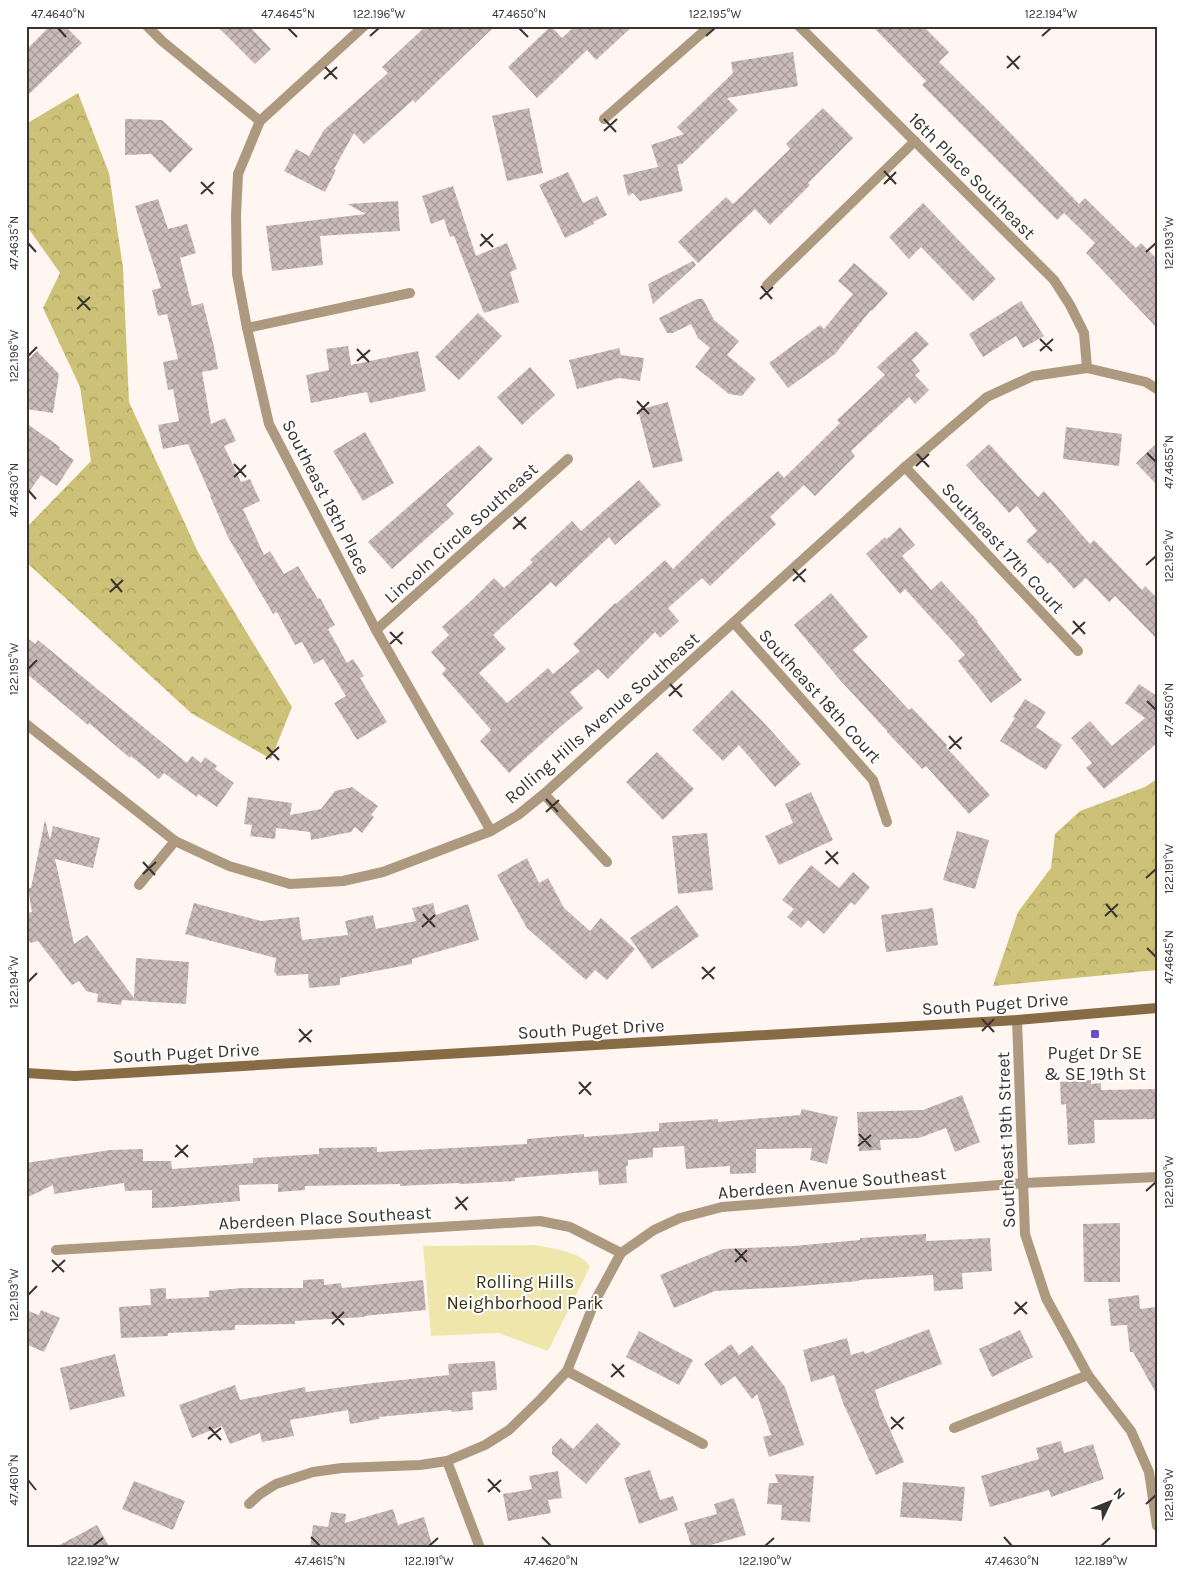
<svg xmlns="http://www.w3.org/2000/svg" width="1183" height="1574" viewBox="0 0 1183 1574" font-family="Karla,sans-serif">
<defs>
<pattern id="forest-crowns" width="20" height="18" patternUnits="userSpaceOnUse" patternTransform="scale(1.25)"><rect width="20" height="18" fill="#cdc177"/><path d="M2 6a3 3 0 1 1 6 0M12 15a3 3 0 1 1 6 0" fill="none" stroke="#a79e62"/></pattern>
<pattern id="building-cross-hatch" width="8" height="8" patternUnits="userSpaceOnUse" patternTransform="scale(1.25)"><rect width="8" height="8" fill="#cabbb9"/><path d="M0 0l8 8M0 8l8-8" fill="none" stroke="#a59997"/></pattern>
</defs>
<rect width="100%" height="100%" fill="#fff6f2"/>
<path fill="#efe6ac" d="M535,1245c16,3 48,7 55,22l-42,84 -50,-18 -67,3 -8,-90z"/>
<g fill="url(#forest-crowns)">
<polygon points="78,93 109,173 123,268 129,402 198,552 292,707 271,759 191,713 26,562 26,528 91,461 80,387 43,308 60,273 26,225 26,124"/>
<polygon points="1157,779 1157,970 993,986 1018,912 1051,868 1055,834 1080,811 1145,787"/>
</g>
<g fill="url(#building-cross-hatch)">
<polygon points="50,26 65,26 82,43 26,97 26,50"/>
<polygon points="217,26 249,26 271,49 255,64"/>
<polygon points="426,26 495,26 415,103 413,100 364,144 354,133 334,169 336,170 325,192 284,171 296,149 309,156 324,130 388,73 382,67"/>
<polygon points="551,26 562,38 575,26 633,26 596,60 587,50 537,98 508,67"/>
<polygon points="872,26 923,26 949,52 939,62 989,111 1079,204 1085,198 1136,248 1141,243 1157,259 1157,328 1086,253 1095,243 1064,213 1057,220 922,85 926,81"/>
<polygon points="793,52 798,86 727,98 738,110 682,164 677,165 683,191 640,201 633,193 628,196 623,175 658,167 651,145 684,134 677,127 733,73 731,62"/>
<polygon points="529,108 543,173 507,181 492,116"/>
<polygon points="823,108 853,138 808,183 810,185 770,225 755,209 698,263 678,242 726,197 733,204 790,149 786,144"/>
<polygon points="125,119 162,120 193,149 170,173 151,154 125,155"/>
<polygon points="568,172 583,203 597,196 607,215 593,222 594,224 565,238 539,185"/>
<polygon points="453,186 476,256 507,243 517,269 510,272 519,302 484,313 454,236 450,237 444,219 431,224 422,196"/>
<polygon points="158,199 168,229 187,224 196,253 180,258 192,306 203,303 214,347 218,369 202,372 211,424 225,418 236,441 224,446 241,482 250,479 260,501 243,509 264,555 270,551 284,574 298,566 318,599 320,598 335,625 328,629 347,663 353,659 364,676 360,678 387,722 357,740 334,703 346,696 323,659 314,664 302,642 295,645 277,612 273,614 228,537 210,496 211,496 188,444 163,449 158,425 179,421 173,389 168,390 163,362 178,359 167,314 158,316 152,290 161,288 135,206"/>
<polygon points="398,201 400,231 320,236 323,265 272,271 266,226 366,214 347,204"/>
<polygon points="923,203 996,279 973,301 921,247 909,259 889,237"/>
<polygon points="693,261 696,265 653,304 648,284"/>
<polygon points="854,263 888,293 872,311 871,310 835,354 788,388 769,363 820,325 824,329 853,294 838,281"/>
<polygon points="697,299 703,299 714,320 739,341 727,355 756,379 742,396 729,394 695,367 710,348 698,338 691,324 673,333 667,333 659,318"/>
<polygon points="1021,301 1044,336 1023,348 1016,336 983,357 969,334"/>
<polygon points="478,313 502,336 459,380 435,357"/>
<polygon points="916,331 929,344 912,360 920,371 915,375 929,390 915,404 909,397 851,451 855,456 815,496 804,485 770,517 776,524 710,586 702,578 668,608 679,621 660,638 655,632 608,679 598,669 570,692 583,708 559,728 509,773 480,741 491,730 442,674 446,669 431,652 449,635 442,627 472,600 494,578 504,588 533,562 530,560 572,521 581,531 639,480 661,505 615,545 609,537 556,587 551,582 493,635 506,649 479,673 507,703 548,668 553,674 580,651 573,644 615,603 616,604 665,560 673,569 723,520 778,471 784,478 840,423 837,420 885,375 877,367"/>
<polygon points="348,346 351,365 418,351 426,391 370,403 367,392 311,403 306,375 329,370 326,349"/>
<polygon points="619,348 621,355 644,358 640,381 619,378 577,389 569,360"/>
<polygon points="37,351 59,374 53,413 26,409 26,361"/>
<polygon points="530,367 555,395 522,425 497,397"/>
<polygon points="668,402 683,461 653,468 638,410"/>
<polygon points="26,423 60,447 59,449 74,460 57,486 41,475 26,496"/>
<polygon points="1066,427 1122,434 1119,466 1063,459"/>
<polygon points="365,432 394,483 363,501 333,451"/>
<polygon points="1157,443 1157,485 1136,463"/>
<polygon points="989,444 1038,497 1044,491 1090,544 1094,540 1142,590 1145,586 1157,598 1157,639 1115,596 1109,602 1086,578 1074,589 1050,562 1048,564 1026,541 1037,531 1017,506 1009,513 966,465"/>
<polygon points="479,445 493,459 446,505 454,514 392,569 368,542"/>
<polygon points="900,527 915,545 902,556 931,590 941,581 978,621 977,622 1022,680 991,703 958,661 965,655 905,589 900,594 866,554 885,537 887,539"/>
<polygon points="831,593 868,637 853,650 909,710 912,708 947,745 946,747 990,795 969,814 926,766 922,769 887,732 887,731 840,680 794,625"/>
<polygon points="26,637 35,644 38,640 187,763 192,756 201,763 205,757 217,766 215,769 234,783 217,807 198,794 197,797 164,773 159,779 131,756 130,758 89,723 88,725 26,673"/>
<polygon points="1139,684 1157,696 1157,743 1104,789 1086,768 1092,763 1071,738 1090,721 1112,746 1145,718 1125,703"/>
<polygon points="732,690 766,725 801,764 775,787 739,745 723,761 692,730"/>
<polygon points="1025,699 1046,712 1036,727 1062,745 1046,770 1000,741 1015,718 1013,717"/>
<polygon points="657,752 694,789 663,820 626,782"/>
<polygon points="352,787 378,806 371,815 374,817 362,833 355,827 351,832 311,840 310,832 276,828 275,839 250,836 252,825 244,824 248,797 292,803 290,815 321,809 335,791"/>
<polygon points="811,792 833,840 779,865 765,836 793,823 785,804"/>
<polygon points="45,820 50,840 53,826 100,838 93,868 55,859 74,944 87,935 134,998 136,958 189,962 186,1004 122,1000 121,1005 97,1002 98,994 86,991 79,981 72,985 38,941 30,943 26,927 26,913 32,912 28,888 31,888"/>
<polygon points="957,831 989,840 975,889 943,880"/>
<polygon points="707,833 713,890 678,894 672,836"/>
<polygon points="527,858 539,883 548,878 564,908 590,931 601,918 635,949 607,980 595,970 586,980 527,928 497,875"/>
<polygon points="811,865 839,888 853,872 870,887 855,905 851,902 824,934 808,920 801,928 787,917 794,909 782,900"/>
<polygon points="194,903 261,921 299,917 302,940 348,935 345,921 373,915 376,929 416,921 412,908 433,903 436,915 468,904 479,940 412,959 412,964 340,978 340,985 309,988 308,974 277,976 276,973 274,972 276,958 185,934"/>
<polygon points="677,905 699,936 652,969 630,938"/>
<polygon points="933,908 938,945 886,952 881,915"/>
<polygon points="1091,1080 1091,1084 1101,1083 1101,1090 1157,1089 1157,1119 1094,1120 1095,1143 1068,1145 1066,1104 1061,1105 1060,1082"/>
<polygon points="962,1095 980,1142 955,1152 946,1128 919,1138 880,1140 881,1150 859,1151 857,1112 923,1110"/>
<polygon points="802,1109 838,1117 827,1164 810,1160 812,1148 756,1149 756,1173 730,1174 730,1166 686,1169 684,1146 653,1148 653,1157 628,1160 628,1166 626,1166 627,1183 599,1185 598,1171 515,1178 515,1181 460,1184 459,1183 400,1186 400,1184 305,1186 305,1190 278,1192 278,1184 239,1185 240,1201 173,1207 152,1208 152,1190 125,1191 124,1183 54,1194 53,1185 26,1198 26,1163 110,1150 143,1149 143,1161 171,1161 172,1169 253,1163 253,1158 319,1154 319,1148 377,1147 377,1152 527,1144 527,1139 584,1134 584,1137 659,1131 659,1123 718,1119 718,1122 800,1115"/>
<polygon points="1120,1223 1120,1282 1084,1282 1083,1224"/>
<polygon points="926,1234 926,1241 990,1238 992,1271 962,1273 963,1289 934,1291 933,1275 859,1280 859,1281 789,1287 715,1291 674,1308 660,1275 723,1249 793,1246 860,1240 860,1238"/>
<polygon points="324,1279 324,1285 341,1283 342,1288 423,1280 426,1310 364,1316 365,1317 295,1321 295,1324 235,1325 235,1330 168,1333 168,1336 121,1338 119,1307 151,1305 150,1289 166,1288 166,1299 209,1297 209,1291 242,1288 303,1288 303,1280"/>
<polygon points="1139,1295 1140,1309 1157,1307 1157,1395 1133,1352 1130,1352 1127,1325 1111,1326 1108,1299"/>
<polygon points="26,1310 39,1315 41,1310 60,1318 44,1352 26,1344"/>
<polygon points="929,1329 942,1364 875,1390 880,1407 904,1462 876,1475 843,1403 834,1375 811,1382 803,1350 847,1338 851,1355 864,1351 865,1354"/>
<polygon points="1020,1330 1033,1357 992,1377 979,1349"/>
<polygon points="639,1331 693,1360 679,1385 626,1357"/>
<polygon points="731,1344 739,1355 752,1345 785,1387 804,1445 769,1457 763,1437 771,1435 757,1394 752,1399 735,1376 721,1386 704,1364"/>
<polygon points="115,1354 125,1396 70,1410 60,1368"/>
<polygon points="495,1361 497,1390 472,1392 473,1410 452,1412 451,1410 379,1417 379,1419 350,1424 348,1410 290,1420 294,1436 262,1442 260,1433 230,1444 222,1426 192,1438 179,1405 235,1385 240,1400 305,1387 306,1392 373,1383 449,1375 448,1364"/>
<polygon points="597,1423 621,1444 586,1484 552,1454 552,1447 561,1438 573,1449"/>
<polygon points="1061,1441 1064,1453 1093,1444 1104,1479 1051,1497 1049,1490 990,1507 981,1476 1039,1459 1036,1448"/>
<polygon points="650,1470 660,1500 673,1496 678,1510 639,1524 624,1478"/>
<polygon points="558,1471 562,1498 548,1500 551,1513 508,1521 503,1494 532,1489 529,1476"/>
<polygon points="775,1474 814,1476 810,1522 781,1520 782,1505 767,1504 769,1483 778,1483"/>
<polygon points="134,1481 185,1501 173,1530 122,1509"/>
<polygon points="903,1482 965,1487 962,1521 900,1517"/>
<polygon points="734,1498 746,1535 700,1548 692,1548 684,1523 717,1514 714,1504"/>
<polygon points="393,1509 398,1525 424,1517 433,1548 310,1548 313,1525 328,1527 331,1512 346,1514 345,1523"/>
<polygon points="97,1525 110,1548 54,1548"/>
</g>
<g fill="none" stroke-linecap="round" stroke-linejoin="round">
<g stroke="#ac997f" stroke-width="10">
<polyline points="147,26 162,41 260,121"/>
<polyline points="364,26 260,121 238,174 236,215 237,274 247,328 269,424 376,630 491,831"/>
<polyline points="799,26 1054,280 1070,305 1084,333 1087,368"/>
<polyline points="604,119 710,26"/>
<polyline points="767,285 915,141"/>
<polyline points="247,328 410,293"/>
<polyline points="905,467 1078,651"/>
<polyline points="734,623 873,780 887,822"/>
<polyline points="376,630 568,459"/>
<polyline points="26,724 175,841 229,866 290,884 343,881 383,872 491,831 518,815 544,794 905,467 987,397 1033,376 1087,368 1146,382 1157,389"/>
<polyline points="544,794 607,862"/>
<polyline points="139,885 175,841"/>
<polyline points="1017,1020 1025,1234 1046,1298 1088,1375 1131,1431 1149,1472 1157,1526"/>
<polyline points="56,1250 540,1221 570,1227 621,1253"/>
<polyline points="567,1371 703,1444"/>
<polyline points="954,1428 1088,1375"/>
<polyline points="447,1461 480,1548"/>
<polyline points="249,1504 260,1494 276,1484 313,1472 342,1468 420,1465 447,1461 485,1445 509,1430 541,1399 567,1371 595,1301 621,1253 654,1230 680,1218 722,1207 1024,1183 1157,1177"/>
</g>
<polyline stroke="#866b44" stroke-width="10" points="26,1073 75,1076 1017,1020 1157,1008"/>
</g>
<path fill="none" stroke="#393431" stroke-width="2" d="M58,28l8,9M288,28l9,9M519,28l9,9M370,36l9,-8M706,36l9,-8M1042,36l9,-8M1007,56l12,13M325,67l12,12M1007,68l13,-12M324,79l13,-12M604,119l12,13M604,131l13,-12M884,171l12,13M201,182l12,12M884,184l12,-12M201,194l13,-12M481,234l12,13M28,243l8,9M480,246l13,-12M1146,252l10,-9M761,286l11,13M78,297l12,13M760,299l13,-12M77,309l13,-12M1040,339l12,12M357,349l12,13M1040,351l13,-12M28,356l9,-9M357,361l13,-11M637,401l12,13M637,414l12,-12M1147,453l9,9M917,454l12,13M234,464l12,13M916,466l13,-12M234,477l12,-12M28,490l8,9M514,517l12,12M513,529l13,-12M1146,565l10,-9M793,569l12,13M111,579l11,13M793,581l13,-12M110,592l13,-12M1073,621l12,13M390,632l12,12M1072,634l13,-12M390,644l13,-12M28,669l9,-9M670,684l12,13M669,696l13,-12M1147,701l9,9M949,736l12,13M267,747l12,13M949,749l13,-12M266,759l13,-12M546,799l12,13M546,812l13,-12M826,851l12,13M143,862l12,13M825,864l13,-12M143,874l13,-12M1146,878l10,-9M1106,904l11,13M423,914l12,13M1105,916l13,-12M422,927l13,-12M1147,948l9,9M702,967l12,12M702,979l13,-12M28,982l9,-9M982,1019l12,13M299,1029l12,13M982,1031l12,-12M299,1042l13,-12M579,1082l12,13M579,1094l12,-12M859,1134l12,13M176,1145l12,12M858,1146l13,-11M175,1157l13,-12M1146,1191l10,-9M456,1197l11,13M455,1209l13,-12M735,1249l12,13M52,1260l12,12M735,1262l12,-12M52,1272l13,-12M28,1295l9,-9M1015,1302l12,12M332,1312l12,13M1014,1314l13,-12M332,1324l12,-12M612,1364l12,13M611,1377l13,-12M891,1417l12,12M209,1427l12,13M891,1429l13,-12M208,1439l13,-11M488,1479l12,13M28,1480l8,10M488,1492l13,-12M1146,1504l10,-9M311,1537l9,9M542,1537l9,9M1004,1537l8,9M93,1546l10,-8M429,1546l9,-8M765,1546l9,-8M1101,1546l9,-8"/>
<rect fill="#6d4dc6" stroke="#fff" stroke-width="2" x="1090" y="1029" width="10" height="10" rx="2.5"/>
<g text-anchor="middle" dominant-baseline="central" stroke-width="4" stroke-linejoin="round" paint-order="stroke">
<g font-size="18" fill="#393431" stroke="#fff">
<text transform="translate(972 176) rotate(45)">16th Place Southeast</text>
<text transform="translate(326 497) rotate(63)">Southeast 18th Place</text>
<text transform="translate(461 533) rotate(-42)">Lincoln Circle Southeast</text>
<text transform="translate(1003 548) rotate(47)">Southeast 17th Court</text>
<text transform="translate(820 696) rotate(48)">Southeast 18th Court</text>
<text transform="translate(602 718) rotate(-41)">Rolling Hills Avenue Southeast</text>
<text transform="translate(995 1004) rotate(-4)">South Puget Drive</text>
<text transform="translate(591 1029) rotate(-3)">South Puget Drive</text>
<text transform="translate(186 1053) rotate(-3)">South Puget Drive</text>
<text transform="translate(1006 1140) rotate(-92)">Southeast 19th Street</text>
<text transform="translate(832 1183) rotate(-5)">Aberdeen Avenue Southeast</text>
<text transform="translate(325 1218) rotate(-3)">Aberdeen Place Southeast</text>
</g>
<g font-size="18" fill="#393431" stroke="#fff">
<text x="1095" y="1053">Puget Dr SE<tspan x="1095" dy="21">&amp; SE 19th St</tspan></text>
</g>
<g font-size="18" fill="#342f0e" stroke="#fff">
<text x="525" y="1282">Rolling Hills<tspan x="525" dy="21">Neighborhood Park</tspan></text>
</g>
</g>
<rect width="1183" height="1574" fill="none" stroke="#ffffff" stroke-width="55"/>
<g transform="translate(1110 1502) rotate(47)" stroke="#ffffff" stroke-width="4" paint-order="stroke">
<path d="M0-4L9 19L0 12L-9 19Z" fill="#393431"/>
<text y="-8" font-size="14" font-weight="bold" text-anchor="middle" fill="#393431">N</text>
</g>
<rect x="28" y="28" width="1128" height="1518" fill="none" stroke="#393431" stroke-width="2"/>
<g font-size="12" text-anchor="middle" fill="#393431">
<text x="58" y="18">47.4640°N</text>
<text x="288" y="18">47.4645°N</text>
<text x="379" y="18">122.196°W</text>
<text x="519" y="18">47.4650°N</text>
<text x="715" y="18">122.195°W</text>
<text x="1051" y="18">122.194°W</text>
<text transform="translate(14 243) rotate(-90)" y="4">47.4635°N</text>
<text transform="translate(1169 243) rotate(-90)" y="4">122.193°W</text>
<text transform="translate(14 356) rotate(-90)" y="4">122.196°W</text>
<text transform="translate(1169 462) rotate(-90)" y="4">47.4655°N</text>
<text transform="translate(14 490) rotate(-90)" y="4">47.4630°N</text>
<text transform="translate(1169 556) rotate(-90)" y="4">122.192°W</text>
<text transform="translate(14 669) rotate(-90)" y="4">122.195°W</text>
<text transform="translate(1169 710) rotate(-90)" y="4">47.4650°N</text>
<text transform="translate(1169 869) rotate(-90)" y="4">122.191°W</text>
<text transform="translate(1169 957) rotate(-90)" y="4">47.4645°N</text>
<text transform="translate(14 982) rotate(-90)" y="4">122.194°W</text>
<text transform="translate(1169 1182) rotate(-90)" y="4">122.190°W</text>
<text transform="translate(14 1295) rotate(-90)" y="4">122.193°W</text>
<text transform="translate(14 1480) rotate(-90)" y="4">47.4610°N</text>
<text transform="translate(1169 1495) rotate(-90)" y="4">122.189°W</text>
<text x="93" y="1565">122.192°W</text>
<text x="320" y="1565">47.4615°N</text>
<text x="429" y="1565">122.191°W</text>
<text x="551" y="1565">47.4620°N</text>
<text x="765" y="1565">122.190°W</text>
<text x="1012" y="1565">47.4630°N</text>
<text x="1101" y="1565">122.189°W</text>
</g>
</svg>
